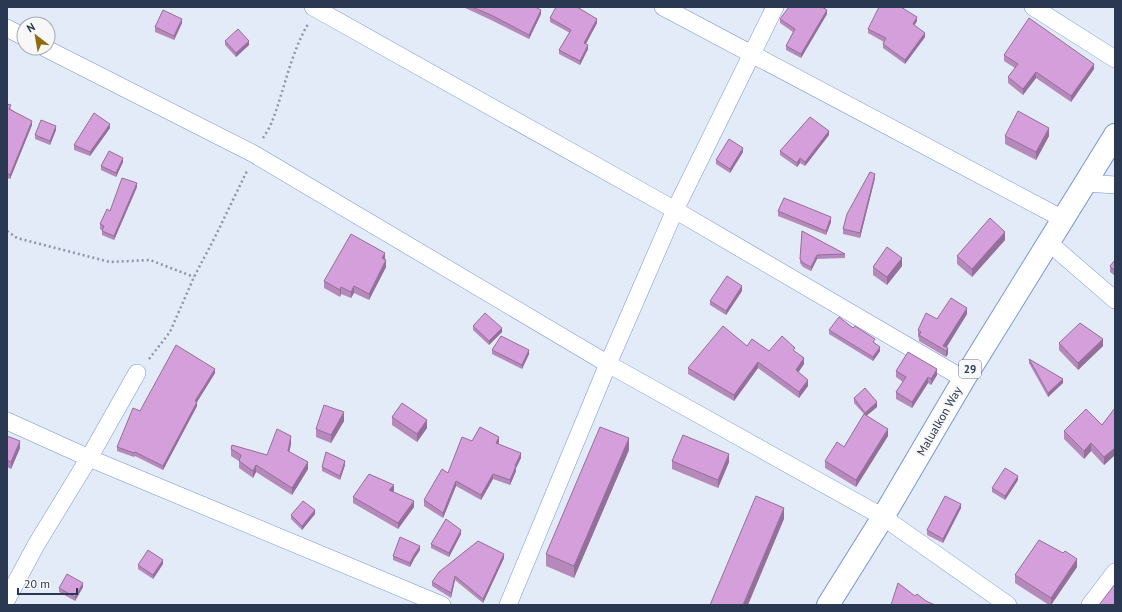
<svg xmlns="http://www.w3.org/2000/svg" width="1122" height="612" viewBox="0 0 1122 612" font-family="'PT Sans',sans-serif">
<rect width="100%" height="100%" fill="#e3eaf8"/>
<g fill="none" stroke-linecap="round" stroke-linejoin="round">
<g stroke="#7697d6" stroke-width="18">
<g id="street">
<polyline points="313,7 675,210 964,379"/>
<polyline points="663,7 1063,219"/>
<polyline points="1033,7 1115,59"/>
<polyline points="7,28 24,37"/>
<polyline points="45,48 254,154 608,364 883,517 1008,605"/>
<polyline points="1086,183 1115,185"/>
<polyline points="1048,242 1115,300"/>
<polyline points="7,421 89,458 442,605"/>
<polyline points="7,599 36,545 89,458 137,373"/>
<polyline points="508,605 608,364 675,210 775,7"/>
<polyline points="1090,605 1115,572"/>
</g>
</g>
<g stroke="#7697d6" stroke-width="24">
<polyline id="primary" points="828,605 883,517 964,379 1115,135"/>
</g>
<g stroke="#8c96aa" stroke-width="2.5" stroke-dasharray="2 3" stroke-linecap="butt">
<path d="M263,138c4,-6 8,-13 10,-19 12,-32 18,-66 35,-95"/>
<polyline points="7,231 17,238 110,262 150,260 194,277"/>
<polyline points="149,359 170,332 194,277 215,237 247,171"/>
</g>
<use href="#street" stroke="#fff" stroke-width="17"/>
<use href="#primary" stroke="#fff" stroke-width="22"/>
</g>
<g fill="#b689bb">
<polygon points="463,7 535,7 541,14 529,39 491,20"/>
<polygon points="827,14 801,58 786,50 786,46 793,32 780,23 780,19"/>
<polygon points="550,18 597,23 586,44 588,49 580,65 559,54 559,50 570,33 550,22"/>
<polygon points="917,21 914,25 925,37 905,64 883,48 883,44 884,42 868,33 868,29"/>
<polygon points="182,23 174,40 155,32 155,27"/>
<polygon points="225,41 249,45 236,57 225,45"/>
<polygon points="1004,55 1094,69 1071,102 1036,78 1023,95 1008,83 1008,77 1015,68 1004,61"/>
<polygon points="7,104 11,109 32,125 10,179 7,178"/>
<polygon points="110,128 90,156 74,150 74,145"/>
<polygon points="56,130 50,145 35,139 35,135"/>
<polygon points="829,135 805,166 800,163 797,167 780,155 780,151"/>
<polygon points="1005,136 1049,136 1036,160 1005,144"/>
<polygon points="743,152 730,173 716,164 716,160"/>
<polygon points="123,162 116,177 101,170 101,166"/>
<polygon points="875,178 860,238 843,234 843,229"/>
<polygon points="137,187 114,240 102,235 102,230 100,229 100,224 110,211"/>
<polygon points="778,211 831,222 826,235 778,216"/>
<polygon points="802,231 845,254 845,258 817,259 811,271 803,267 800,263"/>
<polygon points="1005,240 972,277 957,264 957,256"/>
<polygon points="385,260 386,267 369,300 354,293 351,298 341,294 340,297 324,288 324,281"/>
<polygon points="1115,260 1115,276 1110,272 1110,266"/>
<polygon points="902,266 887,285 873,275 873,267"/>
<polygon points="742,291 726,315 710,305 710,301"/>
<polygon points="967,314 946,347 948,354 946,357 919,341 919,338 918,337 918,330 937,319"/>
<polygon points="473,326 502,332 489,345 473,330"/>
<polygon points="853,328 875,343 875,344 880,351 873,361 829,334 829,330"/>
<polygon points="1059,343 1103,346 1078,370 1059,350"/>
<polygon points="747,346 769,351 795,352 804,364 798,372 808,386 799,398 758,368 734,401 688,374 688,368"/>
<polygon points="492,350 529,354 522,369 492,354"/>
<polygon points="1029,359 1063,383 1048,397 1029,363"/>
<polygon points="896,371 937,375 931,385 928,383 912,408 896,399 896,392 903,382 896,377"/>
<polygon points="215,373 197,402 197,406 163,470 135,456 134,457 117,451 117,447 140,411"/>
<polygon points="854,398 877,407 866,416 888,436 856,487 825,468 825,461 844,447 864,414 854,403"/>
<polygon points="1115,408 1115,455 1104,465 1091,451 1084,459 1064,439 1064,431 1102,425"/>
<polygon points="392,417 427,428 417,442 392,425"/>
<polygon points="344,421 331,443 316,437 316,429"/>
<polygon points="7,436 20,448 11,469 7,467"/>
<polygon points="472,441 499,442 499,444 521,458 516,468 516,471 510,485 493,479 481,500 456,486 443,518 424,506 424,500 448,473"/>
<polygon points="291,444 289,452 308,469 292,495 256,472 253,478 239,468 239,461 231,456 231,449 267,455"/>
<polygon points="629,450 574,578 546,566 546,554"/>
<polygon points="672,461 729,462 718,488 672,469"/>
<polygon points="345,465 340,480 322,471 322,467"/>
<polygon points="1018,480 1005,500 992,492 992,488"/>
<polygon points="394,491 393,492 414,507 398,529 353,503 353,497"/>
<polygon points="961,508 943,543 927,535 927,530"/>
<polygon points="315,514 302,530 291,519 291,515"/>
<polygon points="461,534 449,557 431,548 431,544"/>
<polygon points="420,550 414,559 410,567 393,560 393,556"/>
<polygon points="504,558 483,603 455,580 451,598 432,586 432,582"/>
<polygon points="163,564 153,579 138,569 138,565"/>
<polygon points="1077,567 1051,605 1049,605 1015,583 1015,575"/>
<polygon points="83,587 75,601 59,592 59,588"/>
</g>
<g fill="#946f99">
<polygon points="541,10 541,14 529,39 529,35"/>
<polygon points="827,10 827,14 801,58 801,54"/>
<polygon points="917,17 917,21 913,28 913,24"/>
<polygon points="182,19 182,23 174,40 174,36"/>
<polygon points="597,19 597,23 584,47 584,43"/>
<polygon points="925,33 925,37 905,64 905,60"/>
<polygon points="249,41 249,45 236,57 236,53"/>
<polygon points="588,45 588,49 580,65 580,61"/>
<polygon points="1094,64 1094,69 1071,102 1071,96"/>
<polygon points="1036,72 1036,78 1023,95 1023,89"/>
<polygon points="32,121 32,125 10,179 10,175"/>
<polygon points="110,124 110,128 90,156 90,152"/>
<polygon points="56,126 56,130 50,145 50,141"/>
<polygon points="1049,128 1049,136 1036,160 1036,152"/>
<polygon points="829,131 829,135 805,166 805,162"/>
<polygon points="743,148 743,152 730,173 730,169"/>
<polygon points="123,158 123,162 116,177 116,173"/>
<polygon points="800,158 800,163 797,167 797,163"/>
<polygon points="875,174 875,178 860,238 860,233"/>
<polygon points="137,183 137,187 114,240 114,236"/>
<polygon points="831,217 831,222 826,235 826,231"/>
<polygon points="1005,232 1005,240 972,277 972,269"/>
<polygon points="385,253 385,260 382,265 382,258"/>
<polygon points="817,255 817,259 811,271 811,267"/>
<polygon points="902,258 902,266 887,285 887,277"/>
<polygon points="386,260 386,267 369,300 369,294"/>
<polygon points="354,286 354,293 351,298 351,292"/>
<polygon points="742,286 742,291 726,315 726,311"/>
<polygon points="341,287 341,294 340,297 340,290"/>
<polygon points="967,308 967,314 945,350 943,346"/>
<polygon points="502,328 502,332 489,345 489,341"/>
<polygon points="1103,339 1103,346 1078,370 1078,363"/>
<polygon points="880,347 880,351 873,361 873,357"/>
<polygon points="948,348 948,354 946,357 946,351"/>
<polygon points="529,350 529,354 522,369 522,365"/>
<polygon points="804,358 804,364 796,376 796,370"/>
<polygon points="758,362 758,368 734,401 734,395"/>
<polygon points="215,369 215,373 197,402 197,406 163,470 163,466 195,401"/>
<polygon points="937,369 937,375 931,385 931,379"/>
<polygon points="928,377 928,383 912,408 912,402"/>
<polygon points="1063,379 1063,383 1048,397 1048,393"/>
<polygon points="808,380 808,386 799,398 799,392"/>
<polygon points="877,402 877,407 865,417 865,413"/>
<polygon points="344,412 344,421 331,443 331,435"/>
<polygon points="427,420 427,428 417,442 417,434"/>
<polygon points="888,429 888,436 856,487 856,480"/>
<polygon points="291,436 291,444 288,458 288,451"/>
<polygon points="499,437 499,442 496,448 496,443"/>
<polygon points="629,438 629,450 574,578 574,566"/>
<polygon points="20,441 20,448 11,469 11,462"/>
<polygon points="1091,443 1091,451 1084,459 1084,451"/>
<polygon points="1115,448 1115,455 1104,465 1104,457"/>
<polygon points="521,453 521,458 516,468 516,471 510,485 510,480 515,466"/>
<polygon points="729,454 729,462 718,488 718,480"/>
<polygon points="345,461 345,465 340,480 340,476"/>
<polygon points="308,462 308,469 292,495 292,488"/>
<polygon points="256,465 256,472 253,478 253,471"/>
<polygon points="493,474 493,479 481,500 481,495"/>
<polygon points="1018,476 1018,480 1005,500 1005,496"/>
<polygon points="456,481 456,486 443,518 443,513"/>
<polygon points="394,485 394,491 389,496 389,490"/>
<polygon points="414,501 414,507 398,529 398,523"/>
<polygon points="961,504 961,508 943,543 943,539"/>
<polygon points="784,508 784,519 748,605 743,605"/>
<polygon points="315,510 315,514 302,530 302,526"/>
<polygon points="461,530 461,534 449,557 449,553"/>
<polygon points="420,546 420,550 414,559 410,567 410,563 414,555"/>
<polygon points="504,554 504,558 483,603 483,599"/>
<polygon points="1077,559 1077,567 1051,605 1051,598"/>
<polygon points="163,560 163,564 153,579 153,575"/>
<polygon points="455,576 455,580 451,598 451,593"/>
<polygon points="83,583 83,587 75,601 75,597"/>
</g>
<g fill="#d49fda" stroke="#946f99">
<polygon points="472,7 535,7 541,10 529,35 491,15"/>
<polygon points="556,7 577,7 597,19 584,43 588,45 580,61 559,50 571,30 550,18"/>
<polygon points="789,7 822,7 827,10 801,54 786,46 795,29 780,19"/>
<polygon points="879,7 901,7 917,17 913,24 925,33 905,60 883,44 886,38 868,29"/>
<polygon points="163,10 182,19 174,36 155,27"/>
<polygon points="1029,18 1094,64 1071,96 1036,72 1023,89 1008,77 1018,64 1004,55"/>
<polygon points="238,29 249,41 236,53 225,41"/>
<polygon points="7,104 11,105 9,109 32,121 10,175 7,173"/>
<polygon points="1018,111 1049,128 1036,152 1005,136"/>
<polygon points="94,113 110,124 90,152 74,145"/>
<polygon points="810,117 829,131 805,162 800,158 797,163 780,151"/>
<polygon points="41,120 56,126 50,141 35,135"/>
<polygon points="729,139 743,148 730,169 716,160"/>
<polygon points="109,151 123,158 116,173 101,166"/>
<polygon points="870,172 875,174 860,233 843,229 847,214"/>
<polygon points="122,178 137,183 114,236 102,231 104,226 100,224 107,209 110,211"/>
<polygon points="784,198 831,217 826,231 778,211"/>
<polygon points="990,218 1005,232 972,269 957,256"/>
<polygon points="802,231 845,254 817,255 811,267 803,263 800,259"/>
<polygon points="351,234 385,253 382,258 386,260 369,294 354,286 351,292 341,287 340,290 324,281"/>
<polygon points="887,247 902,258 887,277 873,267"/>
<polygon points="1115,260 1115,271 1110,266"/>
<polygon points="727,276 742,286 726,311 710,301"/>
<polygon points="951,298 967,308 943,346 948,348 946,351 919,335 921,332 918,330 926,313 937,319"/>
<polygon points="485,313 502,328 489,341 473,326"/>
<polygon points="839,317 853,328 855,326 875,339 873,342 880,347 873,357 829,330"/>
<polygon points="1080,323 1103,339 1078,363 1059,343"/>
<polygon points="723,326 747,346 752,339 769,351 782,336 795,348 793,350 804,358 796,370 808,380 799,392 758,362 734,395 688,368"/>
<polygon points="501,336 529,350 522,365 492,350"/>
<polygon points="176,345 215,369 195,401 197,402 163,466 135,452 134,453 117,447 133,408 140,411"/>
<polygon points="908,352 937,369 931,379 928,377 912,402 896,392 906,377 896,371"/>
<polygon points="1029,359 1063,379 1048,393"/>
<polygon points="865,388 877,402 865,413 854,398"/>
<polygon points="402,403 427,420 417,434 392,417"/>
<polygon points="324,405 344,412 331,435 316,429"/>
<polygon points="1115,408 1115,448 1104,457 1091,443 1084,451 1064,431 1086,409 1102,425"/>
<polygon points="864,414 888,429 856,480 825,461 837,442 844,447"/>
<polygon points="480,427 499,437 496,443 521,453 515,466 516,466 510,480 493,474 481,495 456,481 443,513 424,500 442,469 448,473 462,437 472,441"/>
<polygon points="600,427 629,438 574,566 546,554"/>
<polygon points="277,429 291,436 288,451 308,462 292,488 256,465 253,471 239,461 241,455 231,449 232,445 267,455"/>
<polygon points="683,435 729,454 718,480 672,461"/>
<polygon points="7,436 20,441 11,462 7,460"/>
<polygon points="326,452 345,461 340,476 322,467"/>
<polygon points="1005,468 1018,476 1005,496 992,488"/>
<polygon points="369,474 394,485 389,490 414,501 398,523 353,497"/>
<polygon points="756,496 784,508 743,605 710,605"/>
<polygon points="945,496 961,504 943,539 927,530"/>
<polygon points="303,501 315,510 302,526 291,515"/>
<polygon points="446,519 461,530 449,553 431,544"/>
<polygon points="400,537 420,546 414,555 410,563 393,556"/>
<polygon points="1039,540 1063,553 1065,551 1077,559 1051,598 1015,575"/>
<polygon points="478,541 504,554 483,599 455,576 451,593 432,582 439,572"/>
<polygon points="148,550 163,560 153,575 138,565"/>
<polygon points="67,574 83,583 75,597 59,588"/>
<polygon points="898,583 915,596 917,594 926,601 935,605 891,605"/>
<polygon points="1115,584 1115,605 1099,605"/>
</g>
<g text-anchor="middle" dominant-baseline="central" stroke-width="3.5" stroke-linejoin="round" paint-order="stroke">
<rect fill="#f7f7f7" stroke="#687184" stroke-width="1" x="959" y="360" width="22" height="18" rx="3"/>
<g font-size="11" font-weight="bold" fill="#2a3852">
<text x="970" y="369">29</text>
</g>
<g font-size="12" fill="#2a3852" stroke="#f7f7f7">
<text transform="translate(939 421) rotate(-60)">Malualkon Way</text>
</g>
</g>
<rect width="1122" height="612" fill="none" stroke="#2a3852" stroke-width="16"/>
<g transform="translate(36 36) rotate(329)"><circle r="19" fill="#f7f7f7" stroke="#a5abb5"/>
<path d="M0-3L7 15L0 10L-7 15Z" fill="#8f6a0f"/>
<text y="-6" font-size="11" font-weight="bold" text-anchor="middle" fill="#2a3852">N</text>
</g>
<path d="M18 588v6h59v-6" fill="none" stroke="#2a3852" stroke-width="2"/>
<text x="24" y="588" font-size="12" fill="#2a3852" stroke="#f7f7f7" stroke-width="3" paint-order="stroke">20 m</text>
</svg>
